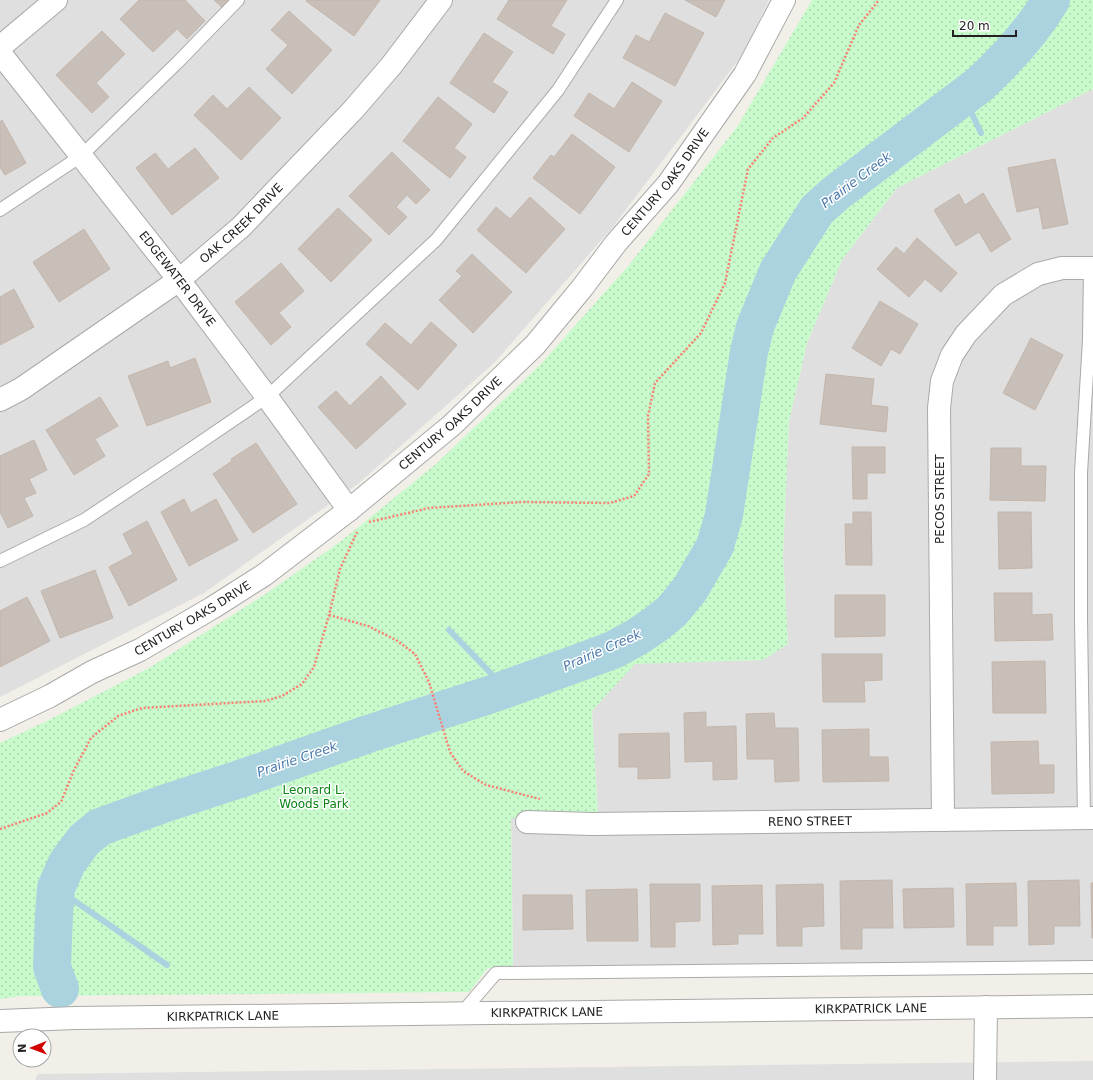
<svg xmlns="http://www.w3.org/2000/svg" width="1093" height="1080" viewBox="0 0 1093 1080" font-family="'DejaVu Sans',sans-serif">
<defs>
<pattern id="park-dots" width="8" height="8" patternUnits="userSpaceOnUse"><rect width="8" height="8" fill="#c8facc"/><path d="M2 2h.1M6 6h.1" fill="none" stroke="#acd6af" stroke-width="1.8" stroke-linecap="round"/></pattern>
</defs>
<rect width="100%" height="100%" fill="#f2efe9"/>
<g fill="#e0dfdf">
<polygon points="0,0 769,0 743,54 612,228 495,362 359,483 204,593 0,697"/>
<polygon points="1093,89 1093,962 513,967 511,817 598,817 592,711 635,663 763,660 788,644 783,556 789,421 807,343 842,260 897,188"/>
<polygon points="1093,1061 1093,1080 35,1080 38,1074"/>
</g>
<polygon fill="url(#park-dots)" points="812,0 1093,0 1093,89 897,188 842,260 807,343 789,421 783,556 788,644 763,660 635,664 592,711 598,817 511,818 513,967 488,968 469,992 22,996 0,999 0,743 47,721 149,668 267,593 340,542 436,464 540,365 629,265 737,127"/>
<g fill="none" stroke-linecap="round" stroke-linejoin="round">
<g stroke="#aad3df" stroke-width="6">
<polyline points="964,97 981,133"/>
<polyline points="449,630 506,689"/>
<polyline points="56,888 167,965"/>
</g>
<path stroke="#aad3df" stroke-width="38" d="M60,989l-8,-22 2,-53 2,-26 11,-25 17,-23 16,-13 66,-24 74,-24 128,-45 124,-40 97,-35 24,-9 24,-13 19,-13 16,-13 18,-22 25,-43 9,-31 25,-163 6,-25 23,-56 39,-61 19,-17 143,-108c27,-25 53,-53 72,-85"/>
</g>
<g fill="#c7bfb8" stroke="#c4b6ab">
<polygon points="139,0 185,0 205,21 187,39 177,29 153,52 120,19"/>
<polygon points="214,0 232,0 224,9"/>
<polygon points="307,0 380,0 354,36 306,1"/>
<polygon points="509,0 567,0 551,26 565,34 553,54 497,19"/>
<polygon points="685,0 725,0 716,17"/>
<polygon points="289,11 332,50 292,94 266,69 288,45 271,30"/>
<polygon points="665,13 704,33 675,86 623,58 636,35 649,42"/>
<polygon points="102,31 125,54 96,83 109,97 92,113 56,75"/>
<polygon points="484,33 513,52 492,82 508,92 494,113 450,83"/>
<polygon points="632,82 662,101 629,152 574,116 589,93 614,109"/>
<polygon points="249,87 281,118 241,160 194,115 213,95 227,109"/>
<polygon points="438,97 472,124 454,148 466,157 450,178 403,141"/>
<polygon points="2,120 26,163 5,175 0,167 0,122"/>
<polygon points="572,134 615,167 580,214 533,178 551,155 554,157"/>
<polygon points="195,148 219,178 172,215 136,168 155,153 168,169"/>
<polygon points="392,152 430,190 416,204 407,195 396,207 407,217 389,235 349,196"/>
<polygon points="1055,159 1068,224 1043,229 1039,207 1017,212 1008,168"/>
<polygon points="983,193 1011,239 991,252 979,232 956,246 934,210 959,194 965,205"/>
<polygon points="530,197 565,229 526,273 477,230 496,207 510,219"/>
<polygon points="338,208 372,240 331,282 298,249"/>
<polygon points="84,229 110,269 59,302 33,262"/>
<polygon points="917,238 957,273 941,292 925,279 909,297 877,269 896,247 904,254"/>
<polygon points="472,254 512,292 473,333 439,300 462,276 456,271"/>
<polygon points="281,263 304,291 279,313 291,327 271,345 235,302"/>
<polygon points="14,289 34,327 0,345 0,297"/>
<polygon points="880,301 918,324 900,354 891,349 881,366 852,348"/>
<polygon points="431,322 457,345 418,390 366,344 385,323 411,345"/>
<polygon points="1031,338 1063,355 1035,410 1003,393"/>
<polygon points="195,358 211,402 147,426 128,376 168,361 170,368"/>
<polygon points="826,374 874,379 871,405 888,407 886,432 820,424"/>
<polygon points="381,376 406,404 356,449 318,407 336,391 350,406"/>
<polygon points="100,397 118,426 95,439 105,456 74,475 46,430"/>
<polygon points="34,440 47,470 29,479 36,493 24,498 33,516 8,528 0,512 0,456"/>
<polygon points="256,443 297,504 253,533 213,474 232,461 231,459"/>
<polygon points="852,447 885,447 885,473 867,473 867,499 853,499"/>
<polygon points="991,448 1021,448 1021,466 1046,466 1045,501 990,500"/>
<polygon points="184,499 191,513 216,499 238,540 189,566 161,512"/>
<polygon points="853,512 871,512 872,565 846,565 845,524 853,524"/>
<polygon points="998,512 1031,512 1032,568 999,569"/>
<polygon points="147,521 177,580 129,606 109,567 133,554 123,534"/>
<polygon points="95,570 113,618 60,638 41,591"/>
<polygon points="994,593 1032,593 1032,615 1052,614 1053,640 995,641"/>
<polygon points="835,595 885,595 885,636 835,637"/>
<polygon points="27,597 50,641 0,667 0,611"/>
<polygon points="822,654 882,654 882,680 864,681 865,702 823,702"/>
<polygon points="1045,661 1046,713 993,713 992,662"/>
<polygon points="706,712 706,727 736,726 737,779 713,780 713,761 685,762 684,713"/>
<polygon points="774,713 775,728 798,728 799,781 775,782 774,759 747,759 746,714"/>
<polygon points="869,729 869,757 888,757 889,781 823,782 822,730"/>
<polygon points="669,733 670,778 638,779 638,767 619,767 619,734"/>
<polygon points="1038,741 1039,765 1054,765 1054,793 992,794 991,742"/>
<polygon points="892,880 893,928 862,928 862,949 841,949 840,881"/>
<polygon points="1079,880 1080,926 1054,926 1054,944 1029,945 1028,881"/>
<polygon points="1016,883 1017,926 993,926 993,945 967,945 966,884"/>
<polygon points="1091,883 1093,883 1093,938 1092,938"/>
<polygon points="650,884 700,884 700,921 675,922 675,947 651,947"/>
<polygon points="823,884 824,926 802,927 802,946 777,946 776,885"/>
<polygon points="762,885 763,934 738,934 738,944 713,945 712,886"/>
<polygon points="953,888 954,927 904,928 903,889"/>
<polygon points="637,889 638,941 587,941 586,890"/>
<polygon points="523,895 572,895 573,929 523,930"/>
</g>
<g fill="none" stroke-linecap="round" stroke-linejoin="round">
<g stroke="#a9a9a9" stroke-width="14">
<g id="service">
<polyline points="0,210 81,156 178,62 238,0"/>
<polyline points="0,561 84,520 173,461 267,397 436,240 558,90 617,0"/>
<polyline points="1084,818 1081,619 1081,473 1089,340 1090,268"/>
<polyline points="461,1014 496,973 1093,967"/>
</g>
</g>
<g stroke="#a9a9a9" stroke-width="24">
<g id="minor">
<polyline points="0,47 56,0"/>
<path id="s1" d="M0,53l179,227 88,117 82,113"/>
<path id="s2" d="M0,400l21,-11 158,-109 62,-53 112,-117 38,-44 50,-66"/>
<path id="s3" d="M0,720l50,-24 42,-24 48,-22 72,-42 52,-33 85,-65 103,-85 83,-80 47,-57 34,-45 52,-59 77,-110 39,-74"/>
<polyline points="943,820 939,408 942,381 952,355 966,334 1003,295 1038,274 1062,268 1093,268"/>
<path id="s4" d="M527,822l65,2 501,-6"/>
<polyline points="985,1080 986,1007"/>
</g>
</g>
<g stroke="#a9a9a9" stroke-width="24">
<g id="tertiary">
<path id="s5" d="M0,1021l75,-3 1018,-12"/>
</g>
</g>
<g stroke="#fa8072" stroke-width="2.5" stroke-dasharray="2 2" stroke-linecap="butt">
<polyline points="369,522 429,508 522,502 610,503 634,496 649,474 648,416 655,383 701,333 725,283 748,169 773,138 803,118 834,83 859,25 879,0"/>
<polyline points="329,615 368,626 396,640 415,654 429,682 450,752 463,771 486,785 540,799"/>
<polyline points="0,829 47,813 61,802 74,770 91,738 118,716 142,708 265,701 282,696 302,684 314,667 329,615 340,569 357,532"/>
</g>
<use href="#service" stroke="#fff" stroke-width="12"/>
<use href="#minor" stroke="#fff" stroke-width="22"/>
<use href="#tertiary" stroke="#fff" stroke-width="22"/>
</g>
<g text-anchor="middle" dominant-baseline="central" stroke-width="3" stroke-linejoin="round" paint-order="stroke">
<g font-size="12" fill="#222" stroke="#fff">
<text stroke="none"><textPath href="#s3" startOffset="866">CENTURY OAKS DRIVE</textPath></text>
<text stroke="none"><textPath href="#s2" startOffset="300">OAK CREEK DRIVE</textPath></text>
<text stroke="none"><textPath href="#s1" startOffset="287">EDGEWATER DRIVE</textPath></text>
<text stroke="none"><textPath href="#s3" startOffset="542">CENTURY OAKS DRIVE</textPath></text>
<text transform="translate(940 499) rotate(-90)">PECOS STREET</text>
<text stroke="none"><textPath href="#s3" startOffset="218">CENTURY OAKS DRIVE</textPath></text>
<text stroke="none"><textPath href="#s4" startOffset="283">RENO STREET</textPath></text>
<text stroke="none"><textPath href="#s5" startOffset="871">KIRKPATRICK LANE</textPath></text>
<text stroke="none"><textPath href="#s5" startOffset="547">KIRKPATRICK LANE</textPath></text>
<text stroke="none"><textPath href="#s5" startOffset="223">KIRKPATRICK LANE</textPath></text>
</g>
<g font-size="12" fill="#0c8416" stroke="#fff">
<text x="314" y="790">Leonard L.<tspan x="314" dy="14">Woods Park</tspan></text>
</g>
<g font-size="13" font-style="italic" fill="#4a7aab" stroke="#fff">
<text transform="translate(856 180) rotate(-37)">Prairie Creek</text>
<text transform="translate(602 650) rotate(-24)">Prairie Creek</text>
<text transform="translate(297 759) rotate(-19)">Prairie Creek</text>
</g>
</g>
<g transform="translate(32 1048) rotate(269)"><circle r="19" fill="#ffffff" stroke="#a7a7a7"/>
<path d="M0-3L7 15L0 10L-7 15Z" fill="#d40000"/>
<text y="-6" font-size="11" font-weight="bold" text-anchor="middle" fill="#222222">N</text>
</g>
<path d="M953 30v6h63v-6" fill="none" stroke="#222222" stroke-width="2"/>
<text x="959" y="30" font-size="12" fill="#222222" stroke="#ffffff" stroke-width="3" paint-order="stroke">20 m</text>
</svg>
